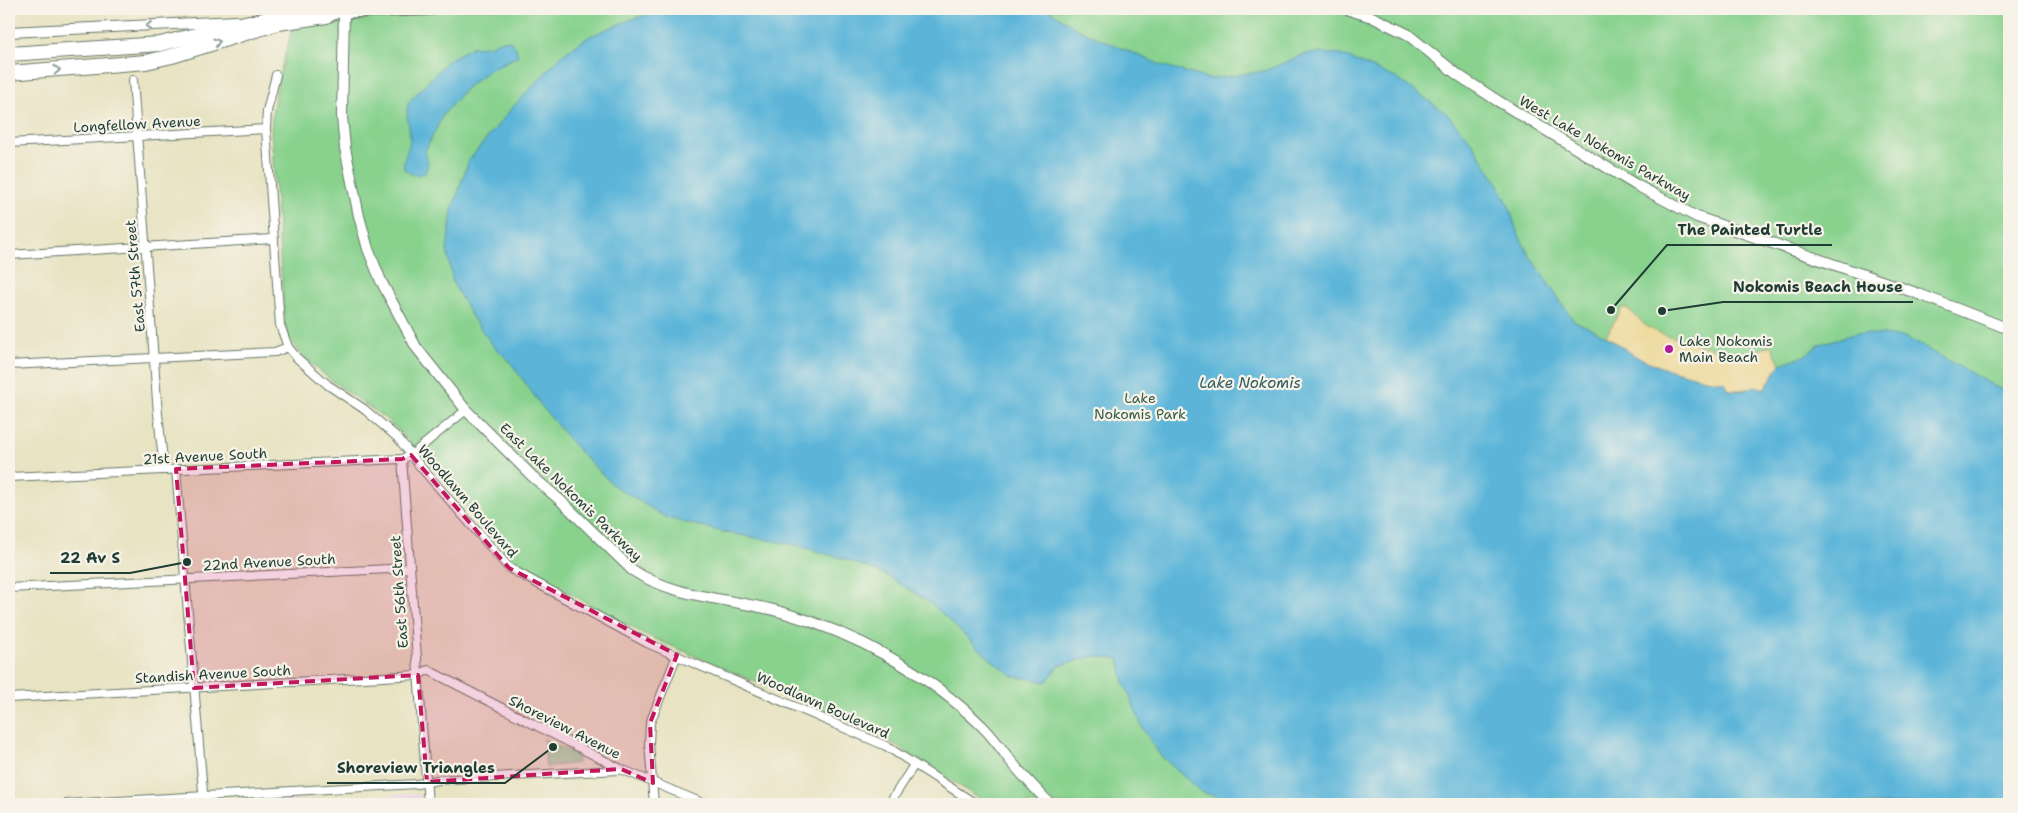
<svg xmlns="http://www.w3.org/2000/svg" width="2018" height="813" viewBox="0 0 2018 813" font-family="'Shantell Sans',sans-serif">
<rect width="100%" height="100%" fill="#f7f3e8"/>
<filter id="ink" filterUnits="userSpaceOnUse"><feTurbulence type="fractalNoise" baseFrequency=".02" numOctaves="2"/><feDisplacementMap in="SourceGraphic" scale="10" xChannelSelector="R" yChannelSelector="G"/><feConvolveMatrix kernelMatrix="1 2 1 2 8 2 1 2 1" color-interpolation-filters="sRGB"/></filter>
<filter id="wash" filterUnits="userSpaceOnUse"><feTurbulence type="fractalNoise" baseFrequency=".0096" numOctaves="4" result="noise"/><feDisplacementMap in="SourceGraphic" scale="20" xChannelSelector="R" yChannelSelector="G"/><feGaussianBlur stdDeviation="1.12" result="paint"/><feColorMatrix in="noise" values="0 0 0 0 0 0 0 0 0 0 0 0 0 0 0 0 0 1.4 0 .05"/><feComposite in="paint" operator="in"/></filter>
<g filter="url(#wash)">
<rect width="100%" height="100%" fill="#e8e3c2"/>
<polygon fill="#ebd1eb" points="419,794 420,804 232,804"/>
<g fill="#88d28e" stroke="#548861">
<path d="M294,9h1715v795h-1021l-99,-63 -33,-16 -210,-90 -133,-73 -106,-123 -21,-20 -55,-39 -28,-23 -15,-21 -3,-11 -14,-193c1,-20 4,-39 9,-58 5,-22 14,-42 14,-65z"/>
<polygon points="544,739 578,756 578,763 546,767"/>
</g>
<path fill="#eeda9e" stroke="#868c69" d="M1622,308h5l19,18 15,8 64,18h29l17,-7 9,19 -15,25c-13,-3 -23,2 -36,1l-4,-8c-31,-4 -62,-11 -90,-26 -11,-5 -18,-14 -29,-20z"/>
<g fill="#5bb5d9" stroke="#3d7986">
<polygon points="701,9 1048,9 1077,29 1161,65 1209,79 1264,71 1305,54 1319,53 1339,54 1396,78 1446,113 1471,141 1499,185 1509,206 1516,229 1529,255 1573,320 1606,336 1635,356 1663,368 1705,379 1725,382 1729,390 1744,391 1755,386 1765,389 1780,364 1804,356 1820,344 1857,333 1905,337 2000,389 2009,391 2009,804 1243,804 1201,792 1160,755 1143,729 1124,682 1119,659 1094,656 1059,666 1046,682 1013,676 989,658 933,605 888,576 845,559 791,544 728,533 667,518 613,485 579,451 543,408 509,360 494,347 472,317 453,283 447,250 452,210 469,160 512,108 562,55 590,36 632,19 647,15 699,12"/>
<path d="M502,40l8,1 6,7 2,8 -29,14 -24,19 -22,26 -18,36 3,13 -3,9c-8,3 -15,2 -21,-4 -2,-11 6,-20 6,-31 0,-13 -6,-24 -1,-36l39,-42 24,-13 17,-1z"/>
</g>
</g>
<g filter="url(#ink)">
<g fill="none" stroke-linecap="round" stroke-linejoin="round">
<g stroke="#657766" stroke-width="10">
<g id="minor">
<polyline points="276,75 267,111 266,129 280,325 288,347 297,358 328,385 364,409 398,438 419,465 509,568 647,643 886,746 976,804"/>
<polyline points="133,80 158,414 164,470"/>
<polyline points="9,143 266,129"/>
<polyline points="9,255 273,239"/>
<polyline points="9,365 275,352 288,347"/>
<polyline points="402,459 428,804"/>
<polyline points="176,469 204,804"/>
<polyline points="9,477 402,459 411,455 466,410"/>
<polyline points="9,588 410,568"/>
<polyline points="9,698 418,675 428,670 621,769 705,804"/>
<polyline points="65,804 417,784 438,780 619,770"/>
<polyline points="654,804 649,744 650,723 677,655"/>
<polyline points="889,804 914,765"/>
</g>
</g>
<g stroke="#657766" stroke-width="12">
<g id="tertiary">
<path d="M346,9l-2,3 -2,105 3,31 14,68 9,33 13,32 35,66 50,63 66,66 29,25 71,69c45,29 99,28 149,42 74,21 146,60 202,115 10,10 18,21 26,32 13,16 27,30 41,45"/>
<polyline points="1346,9 1372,17 1407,34 1458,75 1498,101 1636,185 1697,217 1916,293 2009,329"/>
<polyline points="9,32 236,21"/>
</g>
</g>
<g stroke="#657766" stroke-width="14">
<g id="secondary">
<polyline points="329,9 334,12 344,12 431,9"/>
<polyline points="249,22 287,12 313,9"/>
</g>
</g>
<g stroke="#657766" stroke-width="16">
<g id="motorway">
<polyline points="9,54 160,44 249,22"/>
<polyline points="9,73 146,62 172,56 278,23 326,16 334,12"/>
</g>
</g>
<use href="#minor" stroke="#fff" stroke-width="8"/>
<use href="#tertiary" stroke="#fff" stroke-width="10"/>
<use href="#secondary" stroke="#fff" stroke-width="11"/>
<use href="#motorway" stroke="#fff" stroke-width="14"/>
</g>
<defs><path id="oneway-chevron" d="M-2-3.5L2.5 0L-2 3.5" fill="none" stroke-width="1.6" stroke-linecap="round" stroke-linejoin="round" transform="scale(1.25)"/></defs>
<g stroke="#8f9e9a">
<use href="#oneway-chevron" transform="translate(149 26) rotate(177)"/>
<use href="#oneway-chevron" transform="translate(217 42) rotate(-17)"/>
<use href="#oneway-chevron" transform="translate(57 70) rotate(-4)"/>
</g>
</g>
<path fill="#c2185b" fill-opacity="0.2" stroke="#c2185b" stroke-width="4" stroke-dasharray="10 6" stroke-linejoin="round" d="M411,455l98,113 168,87 -27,68 3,60 -32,-14 -194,13 -9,-107 -224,13 -18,-219 226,-10z"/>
<circle fill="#b5179e" stroke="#f7f3e8" stroke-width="2" cx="1669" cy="349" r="5"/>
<g text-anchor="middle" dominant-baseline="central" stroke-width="4.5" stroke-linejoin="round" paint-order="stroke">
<g font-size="14" fill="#1f3d34" stroke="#f7f3e8">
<text transform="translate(137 124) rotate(-3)">Longfellow Avenue</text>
<text transform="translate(1605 148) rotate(30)">West Lake Nokomis Parkway</text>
<text transform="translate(135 276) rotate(-95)">East 57th Street</text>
<text transform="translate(205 456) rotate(-3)">21st Avenue South</text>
<text transform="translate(571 492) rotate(44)">East Lake Nokomis Parkway</text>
<text transform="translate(468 501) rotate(49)">Woodlawn Boulevard</text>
<text transform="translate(269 562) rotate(-3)">22nd Avenue South</text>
<text transform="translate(399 592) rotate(-94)">East 56th Street</text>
<text transform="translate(213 674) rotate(-3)">Standish Avenue South</text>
<text transform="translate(823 705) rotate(24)">Woodlawn Boulevard</text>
<text transform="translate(565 727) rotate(27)">Shoreview Avenue</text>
</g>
<g font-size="14" fill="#1f3d34" stroke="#f7f3e8" text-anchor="start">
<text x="1679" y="341">Lake Nokomis<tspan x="1679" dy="16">Main Beach</tspan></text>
</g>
<g font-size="14" fill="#345b46" stroke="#f7f3e8">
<text x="1140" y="398">Lake<tspan x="1140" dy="16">Nokomis Park</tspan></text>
</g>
<g font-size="15" font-style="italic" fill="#2e5b5d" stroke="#f7f3e8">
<text x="1250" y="383">Lake Nokomis</text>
</g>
</g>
<path fill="none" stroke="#1f3d34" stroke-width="2" d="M1611 310L1667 245H1832M1662 311L1723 302H1913M187 562L130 573H50M553 747L505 783H327"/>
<g fill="#1f3d34" stroke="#f7f3e8" stroke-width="2">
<circle cx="1611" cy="310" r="5"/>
<circle cx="1662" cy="311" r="5"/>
<circle cx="187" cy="562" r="5"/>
<circle cx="553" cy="747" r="5"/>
</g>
<g font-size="15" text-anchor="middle" font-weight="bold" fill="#1f3d34" stroke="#f7f3e8" stroke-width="4.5" stroke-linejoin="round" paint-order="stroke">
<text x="1750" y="235">The Painted Turtle</text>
<text x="1818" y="292">Nokomis Beach House</text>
<text x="90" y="563">22 Av S</text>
<text x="416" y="773">Shoreview Triangles</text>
</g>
<rect width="2018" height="813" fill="none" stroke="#f7f3e8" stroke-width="30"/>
</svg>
